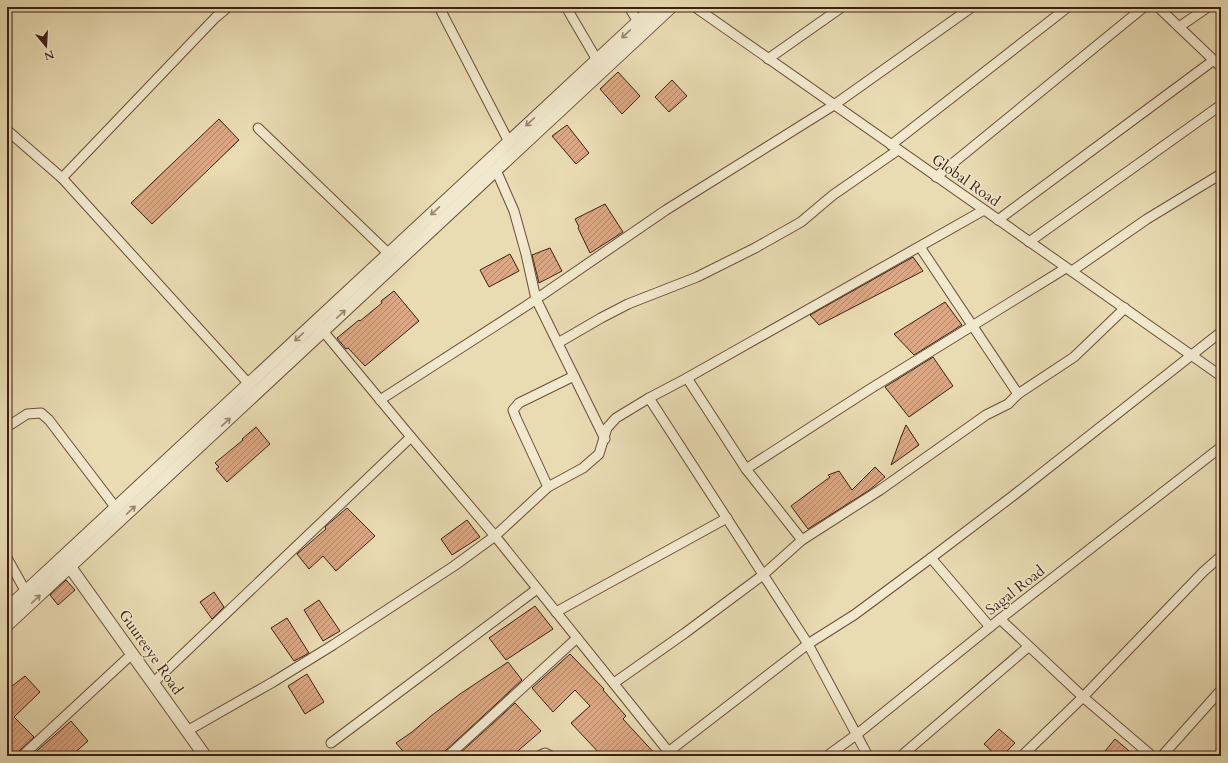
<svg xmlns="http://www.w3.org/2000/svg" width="1228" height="763" viewBox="0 0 1228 763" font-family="Cardo,serif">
<defs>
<pattern id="building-hatch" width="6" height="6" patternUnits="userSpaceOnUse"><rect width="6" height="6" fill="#dba784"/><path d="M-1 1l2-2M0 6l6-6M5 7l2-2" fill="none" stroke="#b3876b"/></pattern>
</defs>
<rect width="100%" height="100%" fill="#e9dbb2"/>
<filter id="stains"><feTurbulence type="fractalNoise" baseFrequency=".005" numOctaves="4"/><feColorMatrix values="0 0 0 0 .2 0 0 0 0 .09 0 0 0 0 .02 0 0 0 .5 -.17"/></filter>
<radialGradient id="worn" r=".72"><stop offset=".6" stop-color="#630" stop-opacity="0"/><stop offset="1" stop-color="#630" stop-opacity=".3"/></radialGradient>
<g fill="url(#building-hatch)" stroke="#3e1f10">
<polygon points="618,72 640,96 622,114 600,89"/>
<polygon points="672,80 687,96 669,112 655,97"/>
<polygon points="219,119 239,140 152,224 131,203"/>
<polygon points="567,125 589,153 576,164 552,136"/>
<polygon points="605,204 623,232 590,253 578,228 579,227 575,219"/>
<polygon points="550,248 562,271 539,283 532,255"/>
<polygon points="510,254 519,271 489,287 480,270"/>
<polygon points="913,257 923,271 819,325 810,315"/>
<polygon points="394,291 419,321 365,366 348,348 346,349 337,338 359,320 360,321 382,303 381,301"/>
<polygon points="945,302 962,325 914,355 894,334"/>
<polygon points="933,357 953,386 909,417 885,387"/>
<polygon points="906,425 919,445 891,465 901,437"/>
<polygon points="256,427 270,444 227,482 216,469 219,467 215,463 243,440 242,439"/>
<polygon points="875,467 885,477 868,491 808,529 791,506 830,477 828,475 839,471 852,490"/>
<polygon points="347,508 375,536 336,571 323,556 309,569 297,554 326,529 325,527"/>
<polygon points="467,520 480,537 452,555 441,539"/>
<polygon points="66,580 75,590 58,605 50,595"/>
<polygon points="214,592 224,607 212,619 200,602"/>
<polygon points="319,600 340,631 323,641 304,610"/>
<polygon points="535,606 553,629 506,660 489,638"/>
<polygon points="287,618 309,653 294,661 271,628"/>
<polygon points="570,654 604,689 603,690 626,716 623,719 657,756 602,756 571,723 590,706 575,690 553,712 532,688"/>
<polygon points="508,662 522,680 444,752 442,756 407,756 396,743 412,732 431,716 460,694"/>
<polygon points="307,674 324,702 305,714 288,686"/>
<polygon points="25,676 40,692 14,717 34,737 18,752 16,756 7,756 7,690"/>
<polygon points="515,703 541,731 512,756 457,756"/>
<polygon points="71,721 88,741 71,756 31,756"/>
<polygon points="999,729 1015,743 1002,756 997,756 984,744"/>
<polygon points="1115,739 1135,756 1101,756"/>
</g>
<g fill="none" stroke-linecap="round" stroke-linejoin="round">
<g stroke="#694e38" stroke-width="11">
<g id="minor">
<polyline points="439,7 509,142"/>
<polyline points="566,7 597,60"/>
<polyline points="629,7 638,22"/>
<polyline points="695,7 1221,376"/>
<polyline points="1158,7 1221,67"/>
<polyline points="1179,27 1208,7"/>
<polyline points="768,59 842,7"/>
<polyline points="258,128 389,254"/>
<polyline points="8,131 62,178 249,384"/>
<polyline points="891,145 1068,7"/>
<polyline points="496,170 514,211 526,254 536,299 605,439"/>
<polyline points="936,177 1144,7"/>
<polyline points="62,178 215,18 228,7"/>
<polyline points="998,220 1214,60"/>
<polyline points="1029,242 1221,105"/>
<polyline points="920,247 1018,394"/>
<polyline points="1072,271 1147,219 1221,174"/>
<polyline points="320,325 323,331 411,437 495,536 672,756"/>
<polyline points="558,343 601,318 628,304 697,277 755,248 801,222 833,195 898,150"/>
<polyline points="687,378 746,469 802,540"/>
<polyline points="649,398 808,644 868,756"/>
<polyline points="380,400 526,306 666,210 834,105 972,7"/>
<polyline points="7,427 27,414 41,413 49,420 116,508"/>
<polyline points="746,469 870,389 1066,268"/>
<polyline points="548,487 516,418 513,410 519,403 574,376"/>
<polyline points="7,558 26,592"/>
<polyline points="931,558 990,627"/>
<polyline points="556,612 727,518"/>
<polyline points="1000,619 1083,697 1152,756"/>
<polyline points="153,683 411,437"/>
<polyline points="614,683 685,633 763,575 802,540 880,490 986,415 1008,404 1018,394 1074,357 1125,308"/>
<polyline points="187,731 273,682 333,645 454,566 495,536 548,487 583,468 599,454 607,428 616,418 649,398 687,378 984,210"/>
<polyline points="331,743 537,589"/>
<polyline points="22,756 132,654"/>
<polyline points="448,756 577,638"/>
<polyline points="539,756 545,753 551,756"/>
<polyline points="663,756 808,644 854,615 931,558 1014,495 1221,332"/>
<polyline points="827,756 856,735 1000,619 1221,447"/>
<polyline points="901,756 1028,647"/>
<polyline points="1022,756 1083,697 1203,572 1221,556"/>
<polyline points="1162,756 1221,690"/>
</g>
</g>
<g stroke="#694e38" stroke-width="14">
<g id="tertiary">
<polyline points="70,567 205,756"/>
<polyline points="7,609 654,7"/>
<polyline points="7,625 671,7"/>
</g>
</g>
<use href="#minor" stroke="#f1e8cd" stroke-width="9"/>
<use href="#tertiary" stroke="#f1e8cd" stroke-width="12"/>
</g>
<defs><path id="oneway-shaft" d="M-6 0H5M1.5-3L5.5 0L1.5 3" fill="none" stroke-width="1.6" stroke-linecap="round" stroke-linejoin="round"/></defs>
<g stroke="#98846e">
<use href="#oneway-shaft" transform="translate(626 34) rotate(137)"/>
<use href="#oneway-shaft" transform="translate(530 122) rotate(137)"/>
<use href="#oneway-shaft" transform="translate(435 211) rotate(137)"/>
<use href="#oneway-shaft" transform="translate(341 314) rotate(-43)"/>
<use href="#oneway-shaft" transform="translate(299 337) rotate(137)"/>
<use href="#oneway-shaft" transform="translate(226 422) rotate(-43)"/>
<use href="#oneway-shaft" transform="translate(131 510) rotate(-43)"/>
<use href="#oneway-shaft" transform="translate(36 599) rotate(-43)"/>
</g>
<g text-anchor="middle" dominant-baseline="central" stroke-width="3" stroke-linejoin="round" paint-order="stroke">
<g font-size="15" fill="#3e1f10" stroke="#f1e8cd">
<text transform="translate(966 180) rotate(35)">Global Road</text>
<text transform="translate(1015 590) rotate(-38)">Sagal Road</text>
<text transform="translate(151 652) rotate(55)">Guureeye Road</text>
</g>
</g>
<rect width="1228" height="763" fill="none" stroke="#e9dbb2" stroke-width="24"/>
<rect x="8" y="8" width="1212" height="747" fill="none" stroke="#3e1f10" stroke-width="2"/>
<rect x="12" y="12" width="1204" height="739" fill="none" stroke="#3e1f10"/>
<g transform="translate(46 46) rotate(162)" stroke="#f1e8cd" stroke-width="3" paint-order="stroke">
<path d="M0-3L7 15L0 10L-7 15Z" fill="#3e1f10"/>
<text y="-6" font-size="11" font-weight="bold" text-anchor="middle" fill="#3e1f10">N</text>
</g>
<rect width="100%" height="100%" filter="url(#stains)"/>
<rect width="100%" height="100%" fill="url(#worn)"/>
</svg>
